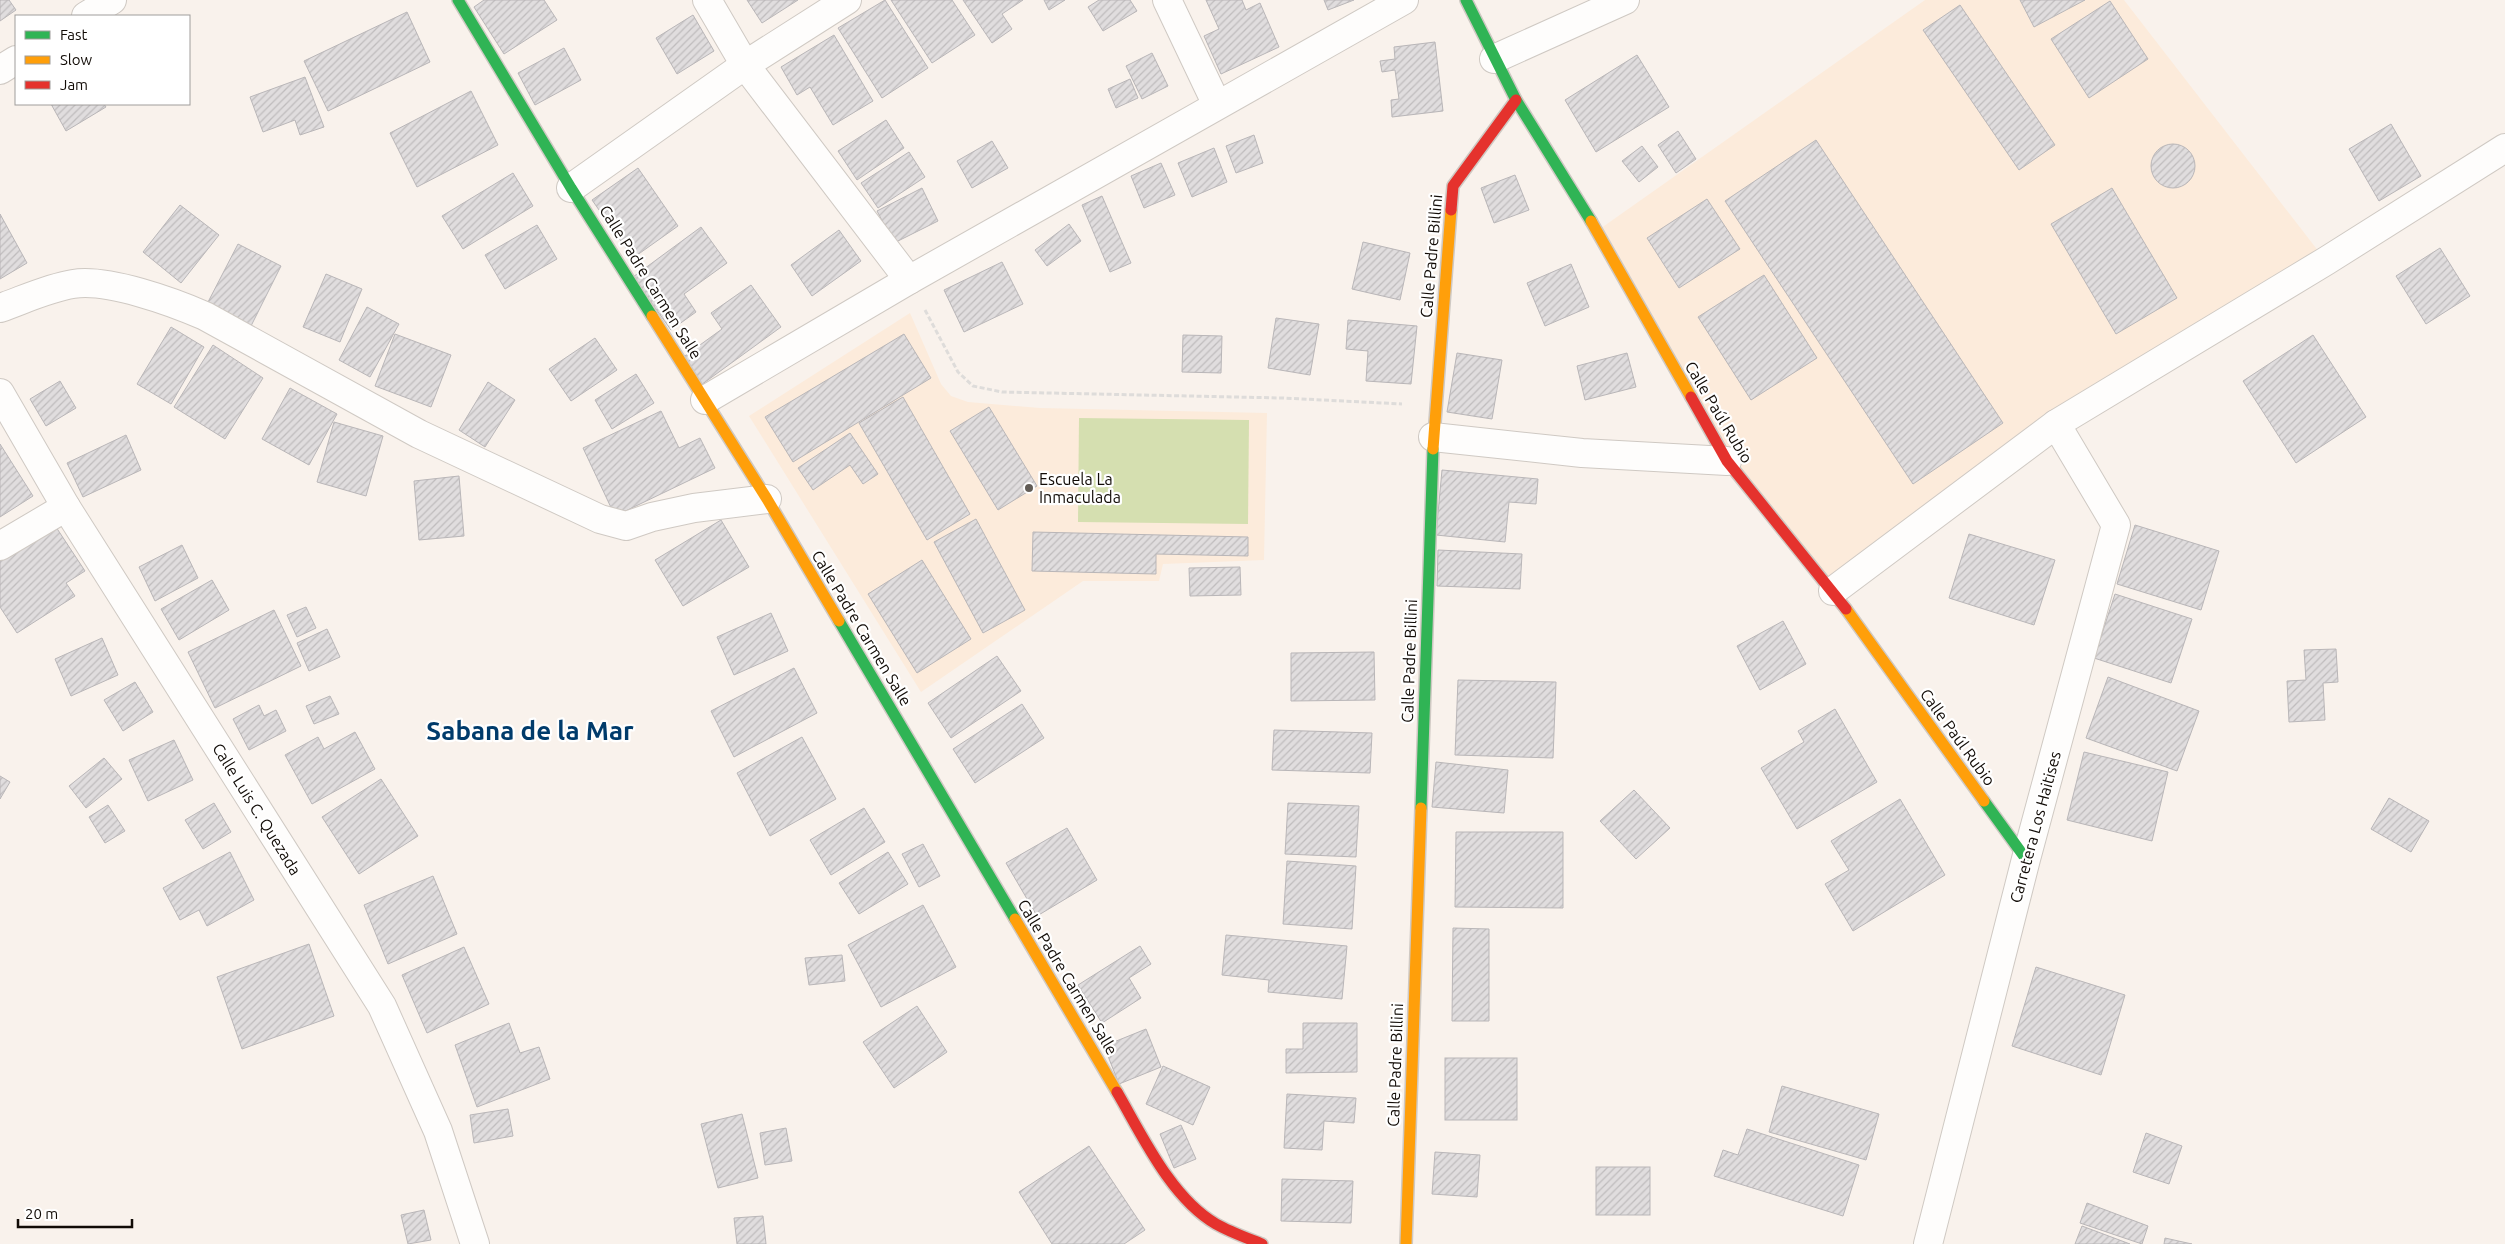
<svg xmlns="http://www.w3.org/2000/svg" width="2505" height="1244" viewBox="0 0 2505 1244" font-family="Ubuntu,sans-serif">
<defs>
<pattern id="building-hatch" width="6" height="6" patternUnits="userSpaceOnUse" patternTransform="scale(1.25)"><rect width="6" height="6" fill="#e0ddde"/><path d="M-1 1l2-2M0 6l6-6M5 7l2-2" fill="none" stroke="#bfbcbd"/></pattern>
</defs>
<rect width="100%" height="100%" fill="#f9f2ec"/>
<g fill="#fcebdb">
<polygon points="1925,0 2124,0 2326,261 2056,424 1833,591 1727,461 1597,231"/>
<polygon points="910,313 941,384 951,396 968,402 1040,408 1267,413 1264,560 1163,564 1159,581 1083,581 921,692 749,416"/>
</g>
<polygon fill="#d5dfb0" points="1079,418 1249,420 1248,524 1078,522"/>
<g fill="url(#building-hatch)" stroke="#b9b6b8">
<polygon points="0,0 9,0 16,10 0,21"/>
<polygon points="484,0 544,0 557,20 504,54 474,7"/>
<polygon points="747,0 798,0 762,23"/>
<polygon points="885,0 928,68 882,98 838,28"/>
<polygon points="891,0 952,0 975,35 932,63"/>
<polygon points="963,0 1023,0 1002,14 1012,29 992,43"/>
<polygon points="1044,0 1065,0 1049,10"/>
<polygon points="1099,0 1130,0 1137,11 1103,31 1088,7"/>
<polygon points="1206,0 1242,0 1246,10 1260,3 1279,47 1221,74 1204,36 1219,29"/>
<polygon points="1324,0 1354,0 1328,10"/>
<polygon points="2020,0 2085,0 2034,27"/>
<polygon points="2110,1 2148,59 2089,98 2051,39"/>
<polygon points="1960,5 2055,145 2019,170 1923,30"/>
<polygon points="407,12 430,62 328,111 304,61"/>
<polygon points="693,15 714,51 677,74 656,38"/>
<polygon points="834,35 873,101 833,125 810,87 797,95 781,67"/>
<polygon points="1435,42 1443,111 1392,117 1391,100 1399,99 1395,70 1382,72 1380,61 1395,59 1394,47"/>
<polygon points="564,48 581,80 535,105 518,73"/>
<polygon points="1152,53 1168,86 1142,99 1126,66"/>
<polygon points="1637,55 1669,107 1596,152 1565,100"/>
<polygon points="305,77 324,127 300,135 295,120 263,132 250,97"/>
<polygon points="1130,79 1138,98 1116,108 1108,89"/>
<polygon points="471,91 498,145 417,187 390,133"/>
<polygon points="51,104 104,104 106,107 66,131"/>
<polygon points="886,120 904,148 857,180 838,151"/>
<polygon points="2391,124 2421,176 2379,201 2349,149"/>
<polygon points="1678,131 1696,159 1676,173 1658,145"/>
<polygon points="1254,135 1263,163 1236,173 1226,146"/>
<polygon points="1816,140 2003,423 1913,484 1725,201"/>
<polygon points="992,141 1008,168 972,188 957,161"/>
<circle cx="2173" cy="166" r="22"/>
<polygon points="1642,146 1658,167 1639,182 1622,161"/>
<polygon points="1214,148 1227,182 1192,197 1178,163"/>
<polygon points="909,152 925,177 878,208 861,183"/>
<polygon points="1161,163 1175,195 1144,208 1131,176"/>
<polygon points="638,168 678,226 633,258 592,200"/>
<polygon points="513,173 533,206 463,249 442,216"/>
<polygon points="1515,175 1529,210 1494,223 1481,188"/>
<polygon points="922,188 938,221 894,243 877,211"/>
<polygon points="2112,188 2177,298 2116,334 2051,224"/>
<polygon points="1102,196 1131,263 1110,272 1082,205"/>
<polygon points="1707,199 1740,249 1679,288 1647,238"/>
<polygon points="180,205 219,235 181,283 143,252"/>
<polygon points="0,214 27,263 0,279"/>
<polygon points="1069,224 1081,241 1047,266 1035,250"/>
<polygon points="537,225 557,259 505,289 485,255"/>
<polygon points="701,227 727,263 684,294 696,312 671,330 633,277"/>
<polygon points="839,230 861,261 812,296 791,265"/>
<polygon points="1363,242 1410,253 1400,300 1352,289"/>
<polygon points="238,244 281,266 251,326 207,304"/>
<polygon points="2440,248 2470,296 2426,324 2396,276"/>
<polygon points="1002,262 1023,304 964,332 944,290"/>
<polygon points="1571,264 1589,307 1545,326 1527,283"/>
<polygon points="326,274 362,289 340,342 303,327"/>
<polygon points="1764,275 1817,358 1751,400 1698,317"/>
<polygon points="751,285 781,327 701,385 682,358 722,329 711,313"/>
<polygon points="367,307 399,324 370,377 339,360"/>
<polygon points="1276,318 1319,324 1310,375 1268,368"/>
<polygon points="1348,320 1417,326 1411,384 1366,381 1368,351 1346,349"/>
<polygon points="171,327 204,347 171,404 137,384"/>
<polygon points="395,334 451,355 431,407 375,386"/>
<polygon points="904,334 931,378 793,462 765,417"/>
<polygon points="1183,335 1222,336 1221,373 1182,372"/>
<polygon points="2313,335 2366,417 2296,463 2243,381"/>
<polygon points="595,338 617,370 571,401 549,369"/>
<polygon points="213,345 263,378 225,439 174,407"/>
<polygon points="1457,353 1502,360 1492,419 1447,412"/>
<polygon points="1627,353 1636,387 1585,400 1577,366"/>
<polygon points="636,374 654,403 612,429 595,400"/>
<polygon points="60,381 76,408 46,426 30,399"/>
<polygon points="488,382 515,400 485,447 459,430"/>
<polygon points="290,388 337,414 309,465 262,439"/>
<polygon points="903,397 970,514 927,540 859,423"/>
<polygon points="989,407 1037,486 998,510 950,431"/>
<polygon points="661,411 679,448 700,438 715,468 615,516 583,448"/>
<polygon points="334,422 383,436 366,496 317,482"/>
<polygon points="850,433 878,474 863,484 850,465 813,490 798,468"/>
<polygon points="126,435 141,470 83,497 67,463"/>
<polygon points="0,444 33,496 0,517"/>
<polygon points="1442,470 1538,479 1536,504 1509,502 1505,542 1436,535"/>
<polygon points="459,476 464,536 419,540 414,481"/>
<polygon points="976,519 1025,610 983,633 934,542"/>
<polygon points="721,520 749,567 683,606 655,560"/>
<polygon points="54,524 85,571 66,583 75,596 17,633 0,607 0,558"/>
<polygon points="2135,525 2219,551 2201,610 2117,584"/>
<polygon points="1033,532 1248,537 1248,556 1156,554 1156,574 1032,571"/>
<polygon points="1969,534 2055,560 2034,625 1949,598"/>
<polygon points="182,545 198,578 155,601 139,567"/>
<polygon points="1438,550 1522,554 1520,589 1437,586"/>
<polygon points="922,560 971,639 917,673 868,594"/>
<polygon points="1240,567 1241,595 1190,596 1189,568"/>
<polygon points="212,580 229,610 179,640 161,609"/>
<polygon points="2115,594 2192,619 2171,683 2094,658"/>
<polygon points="306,607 316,628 297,637 287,615"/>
<polygon points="274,610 301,666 215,708 188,652"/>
<polygon points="771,613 788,651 734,675 717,637"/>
<polygon points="1783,621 1806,664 1760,690 1737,646"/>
<polygon points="327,629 340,657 309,671 297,643"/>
<polygon points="102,638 118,675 71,696 55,659"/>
<polygon points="2336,649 2338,682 2323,683 2325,720 2289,722 2287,681 2306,680 2304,650"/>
<polygon points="1374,652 1375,700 1291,701 1291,653"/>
<polygon points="997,656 1021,691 951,738 928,703"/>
<polygon points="794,668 817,713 734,757 711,711"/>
<polygon points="2108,677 2199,711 2177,771 2086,738"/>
<polygon points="1458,680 1556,682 1553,758 1455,755"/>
<polygon points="135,682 153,712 123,731 104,700"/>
<polygon points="330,696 339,714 314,724 306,706"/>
<polygon points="1022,704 1044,738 975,783 953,749"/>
<polygon points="259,705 264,716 276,710 286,731 249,750 233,719"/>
<polygon points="1835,709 1877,782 1797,829 1761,768 1804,742 1798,731"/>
<polygon points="1274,730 1372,733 1370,773 1272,770"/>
<polygon points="355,732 375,769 312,804 285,755 318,737 324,749"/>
<polygon points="802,737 836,799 770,836 737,773"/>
<polygon points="174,740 193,780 148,801 129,760"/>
<polygon points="2084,752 2168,772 2152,841 2067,820"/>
<polygon points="104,758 122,779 86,808 69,786"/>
<polygon points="1436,762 1508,770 1504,813 1432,807"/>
<polygon points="0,776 10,782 0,799"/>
<polygon points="381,779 418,836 359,874 322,817"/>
<polygon points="1634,790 1670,828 1636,859 1600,821"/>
<polygon points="2389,798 2429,821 2411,852 2371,829"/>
<polygon points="1900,799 1945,875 1853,931 1825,884 1849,870 1831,841"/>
<polygon points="214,803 231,832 203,849 185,820"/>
<polygon points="1288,803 1359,806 1356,857 1285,854"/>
<polygon points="108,805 125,831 105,843 89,817"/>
<polygon points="864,808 885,842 831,875 810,840"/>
<polygon points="1067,828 1097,880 1037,916 1006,863"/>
<polygon points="1456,832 1563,832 1563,908 1455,907"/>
<polygon points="923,844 940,876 919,887 902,854"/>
<polygon points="230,852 254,900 207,926 199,910 180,920 163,888"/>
<polygon points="888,852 908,884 859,914 839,883"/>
<polygon points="1287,861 1356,866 1352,929 1283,924"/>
<polygon points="433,876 457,934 388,964 364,905"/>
<polygon points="923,905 956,967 881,1007 848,945"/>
<polygon points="1453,928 1489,929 1489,1021 1452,1021"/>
<polygon points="1226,935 1347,946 1342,999 1268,992 1269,980 1222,975"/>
<polygon points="309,944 334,1016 242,1049 217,977"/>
<polygon points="1140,946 1151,964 1129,978 1141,998 1102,1023 1078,985"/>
<polygon points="464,947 489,1004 427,1033 402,975"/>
<polygon points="842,955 845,981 809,985 805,958"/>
<polygon points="2036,967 2125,995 2101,1075 2012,1046"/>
<polygon points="917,1006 947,1052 894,1088 863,1042"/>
<polygon points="509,1023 520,1053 539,1047 550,1079 477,1107 455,1045"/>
<polygon points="1303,1023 1357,1023 1357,1072 1286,1073 1286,1049 1303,1049"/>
<polygon points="1146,1029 1161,1067 1119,1084 1104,1046"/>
<rect x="1445" y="1058" width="72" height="62"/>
<polygon points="1163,1066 1210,1087 1193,1125 1146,1104"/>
<polygon points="1782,1086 1879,1114 1866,1160 1769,1132"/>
<polygon points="1287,1094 1356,1098 1354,1123 1324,1121 1322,1150 1284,1148"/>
<polygon points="508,1109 513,1136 474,1143 470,1115"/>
<polygon points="742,1114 758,1178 718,1188 701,1124"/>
<polygon points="1181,1125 1196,1159 1174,1168 1160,1134"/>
<polygon points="786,1128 792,1161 765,1165 760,1133"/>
<polygon points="1747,1129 1859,1165 1843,1216 1714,1176 1723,1150 1738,1155"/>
<polygon points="2146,1133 2182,1146 2169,1184 2133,1172"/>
<polygon points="1089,1146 1145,1230 1124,1244 1052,1244 1019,1192"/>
<polygon points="1435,1152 1480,1155 1477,1197 1432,1194"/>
<rect x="1596" y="1167" width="54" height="48"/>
<polygon points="1282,1179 1353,1181 1351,1223 1281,1221"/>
<polygon points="2087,1203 2148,1226 2142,1244 2080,1223"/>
<polygon points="424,1210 431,1240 408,1244 401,1215"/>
<polygon points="763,1216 766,1244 737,1244 734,1218"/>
<polygon points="2082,1226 2130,1244 2075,1244"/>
<polygon points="2165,1238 2192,1244 2164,1244"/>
</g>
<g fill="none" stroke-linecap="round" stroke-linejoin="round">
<g stroke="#cfc9c3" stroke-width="30">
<g id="street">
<polyline points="707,0 745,65 909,280"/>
<polyline points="1167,0 1217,105"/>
<polyline points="86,16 112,0"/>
<polyline points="1494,59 1625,0"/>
<polyline points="0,70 16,60"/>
<polyline points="571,188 745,65 847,0"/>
<path d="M0,308c23,-8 48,-20 73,-24 34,-6 100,18 132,32l214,118 181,85 26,7 26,-9 42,-9 73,-9"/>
<polyline points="0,393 66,507 382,1006 438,1131 475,1244"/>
<polyline points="705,400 909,280 1404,0"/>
<polyline points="1433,437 1582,453 1727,461"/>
<polyline points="0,546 66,507"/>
<polyline points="1833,591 2056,424 2326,261 2505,148"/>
<polyline points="1928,1244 2026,859 2116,525 2056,424"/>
</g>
</g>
<g stroke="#cfc9c3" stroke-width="14">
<g id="fast">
<polyline points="458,0 571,188 652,316"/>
<polyline points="1466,0 1516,100 1591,221"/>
<polyline points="839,621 1015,919"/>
<polyline points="1984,801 2026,859"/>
<polyline points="1421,808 1433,449"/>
</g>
</g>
<g stroke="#cfc9c3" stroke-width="14">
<g id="slow">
<polyline points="1591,221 1691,397"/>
<polyline points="652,316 767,499 839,621"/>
<polyline points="1433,449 1451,210"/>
<polyline points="1846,609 1984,801"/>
<polyline points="1015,919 1117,1092"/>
<polyline points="1406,1244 1421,808"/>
</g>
</g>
<g stroke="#cfc9c3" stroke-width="14">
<g id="jam">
<polyline points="1451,210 1453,186 1516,100"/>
<polyline points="1691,397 1727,461 1846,609"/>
<path d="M1117,1092c25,43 54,106 99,132 14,8 31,14 46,20"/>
</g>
</g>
<polyline stroke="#dedcda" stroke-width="3" stroke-dasharray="5 2.5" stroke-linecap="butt" points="925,310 958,372 973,386 1002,392 1282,398 1402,404"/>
<use href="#street" stroke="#fefdfc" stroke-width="28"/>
<use href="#fast" stroke="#30b455" stroke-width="11"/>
<use href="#slow" stroke="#ff9f0a" stroke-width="11"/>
<use href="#jam" stroke="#e5322d" stroke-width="11"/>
</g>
<circle fill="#625c56" stroke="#fff" stroke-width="2" cx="1029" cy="488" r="5"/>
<g text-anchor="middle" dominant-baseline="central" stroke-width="4.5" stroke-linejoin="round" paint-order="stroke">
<g font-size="16" fill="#110b06" stroke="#fff">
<text transform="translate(1431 256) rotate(-85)">Calle Padre Billini</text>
<text transform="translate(651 282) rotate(58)">Calle Padre Carmen Salle</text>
<text transform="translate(1719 412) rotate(59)">Calle Paúl Rubio</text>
<text transform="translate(862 628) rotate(59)">Calle Padre Carmen Salle</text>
<text transform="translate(1409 661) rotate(-88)">Calle Padre Billini</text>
<text transform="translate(1958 737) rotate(54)">Calle Paúl Rubio</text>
<text transform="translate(257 809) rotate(58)">Calle Luis C. Quezada</text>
<text transform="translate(2035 827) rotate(-75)">Carretera Los Haitises</text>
<text transform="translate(1068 977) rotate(59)">Calle Padre Carmen Salle</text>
<text transform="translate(1395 1065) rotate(-88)">Calle Padre Billini</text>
</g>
<g font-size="16" fill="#110b06" stroke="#fff" text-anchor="start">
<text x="1039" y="479">Escuela La<tspan x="1039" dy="18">Inmaculada</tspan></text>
</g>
<g font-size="26" font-weight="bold" fill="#003b6b" stroke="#fff">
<text x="530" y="730">Sabana de la Mar</text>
</g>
</g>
<rect x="15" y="15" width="175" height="90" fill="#ffffff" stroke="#a09d9b"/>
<rect x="25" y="31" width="25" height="8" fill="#30b455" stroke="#a09d9b"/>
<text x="60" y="40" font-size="15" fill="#110b06">Fast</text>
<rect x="25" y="56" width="25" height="8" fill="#ff9f0a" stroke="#a09d9b"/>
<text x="60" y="65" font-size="15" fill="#110b06">Slow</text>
<rect x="25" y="81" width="25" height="8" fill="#e5322d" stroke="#a09d9b"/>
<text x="60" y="90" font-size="15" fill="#110b06">Jam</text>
<path d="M18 1219v8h114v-8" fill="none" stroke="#110b06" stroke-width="2.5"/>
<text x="25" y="1219" font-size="15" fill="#110b06" stroke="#ffffff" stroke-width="4" paint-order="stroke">20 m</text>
</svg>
